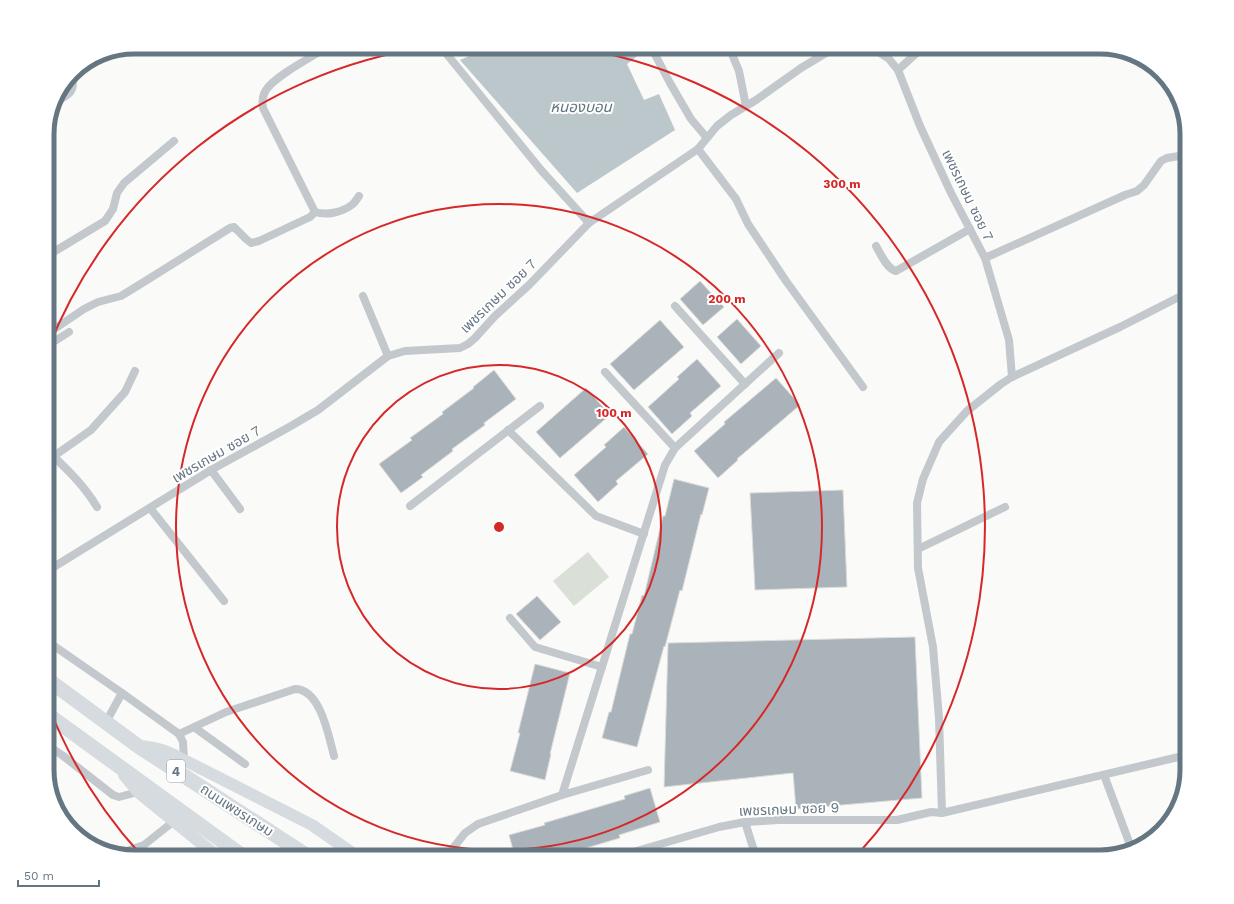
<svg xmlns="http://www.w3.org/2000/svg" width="1234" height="904" viewBox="0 0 1234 904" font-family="'Work Sans','Noto Sans Thai',sans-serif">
<rect width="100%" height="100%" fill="#fafaf8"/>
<polygon fill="#dadfd7" points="588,552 609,577 574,606 553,581"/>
<polygon fill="#bbc7cb" points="490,47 638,47 641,53 627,64 644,100 659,94 675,130 577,193 460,60"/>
<g fill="#aab3b9" stroke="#dcdcda">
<polygon points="700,281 724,307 703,325 680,299"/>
<polygon points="737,319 761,346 741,364 717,337"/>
<polygon points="660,320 684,347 634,390 610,364"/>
<polygon points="697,359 721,386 690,413 692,416 672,434 648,407 679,379 677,377"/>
<polygon points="494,370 516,399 484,423 485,425 452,449 453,451 421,475 423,477 401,493 379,464 412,440 410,438 443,414 442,412 474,388 473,387"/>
<polygon points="776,378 800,405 737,459 738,460 718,478 694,451 725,424 724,422"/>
<polygon points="586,388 610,415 560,458 536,432"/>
<polygon points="624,427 648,454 616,481 618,484 598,502 574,475 606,447 604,445"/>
<polygon points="674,479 709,488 702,515 701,514 682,591 680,590 665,647 664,646 637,747 602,738 609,712 611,712 630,634 632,634 642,595 644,596 663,516 665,516"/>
<polygon points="843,490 847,587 755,590 750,493"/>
<polygon points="537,596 561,622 540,640 516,614"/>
<polygon points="915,637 922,798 796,809 793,773 664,787 668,643"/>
<polygon points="535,664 570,673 550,754 551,754 545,780 510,771 520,733 518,733"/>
<polygon points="650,788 660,822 619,835 620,838 556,857 515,857 509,835 545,825 544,823 625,799 624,796"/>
</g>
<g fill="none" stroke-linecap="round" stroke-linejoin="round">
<g stroke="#c3c8cc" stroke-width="8">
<path d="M327,47c-15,10 -52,29 -61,43 -4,6 -4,12 -3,18l52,104c12,4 28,0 38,-8 2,-2 4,-5 6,-8"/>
<polyline points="441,47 541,170 589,223"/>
<polyline points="651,47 670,83 691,119 707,138"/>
<polyline points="729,47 739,71 746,106"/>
<polyline points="863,47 874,49 889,59 898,70 920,126 951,193 985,258 1009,340 1012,377"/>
<polyline points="447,54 465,47"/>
<polyline points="898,70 923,47"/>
<path d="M54,103c14,-8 22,-10 18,-28"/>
<polyline points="698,149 736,199 748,224 786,281 863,387"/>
<path d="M876,246c4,7 11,23 20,25l74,-42"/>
<polyline points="47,256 105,221 113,209 117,193 124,183 174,141"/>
<polyline points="985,258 1125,195 1137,191 1144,185 1161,161 1167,158 1179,156 1187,152"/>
<polyline points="47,266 50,264 47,257"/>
<polyline points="363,296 388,356"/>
<polyline points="675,306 745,384"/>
<polyline points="47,334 84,309 98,302 121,296 139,285 230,228 234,227 246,239 251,243 259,241 310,217 315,212"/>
<polyline points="47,346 69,332"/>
<polyline points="605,372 675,448"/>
<polyline points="508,430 596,516 644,534"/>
<path d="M53,456c17,16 32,31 44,51"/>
<polyline points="47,461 91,430 125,392 135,371"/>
<polyline points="211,470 240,509"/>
<polyline points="410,506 540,406"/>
<polyline points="150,508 224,601"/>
<polyline points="918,549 1005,507"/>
<polyline points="47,556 50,559"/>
<polyline points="47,572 57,565 211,470 291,426 318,410 388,356 405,351 460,348 468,344 475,338 495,316 529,285 589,223 698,149 717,126 731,115 756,100 801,68 836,47"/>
<polyline points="510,618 535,647 602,667"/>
<polyline points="47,641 122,693 179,734 194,727 245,764"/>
<polyline points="106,722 122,693"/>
<path d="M194,727l32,-15 69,-23c26,0 34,49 39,67"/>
<polyline points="179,734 183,742 184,760"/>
<polyline points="47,745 62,755 113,795 119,797 138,792"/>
<polyline points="1104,775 1132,850"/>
<polyline points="562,795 665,465 675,448 779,353"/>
<polyline points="942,813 939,718 933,647 918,568 917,503 923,479 939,442 967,411 1001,384 1012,377 1120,327 1187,293"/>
<polyline points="745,822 756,857"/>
<polyline points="121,853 144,845 174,821"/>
<polyline points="446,857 465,833 478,824 562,795 648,770"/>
<polyline points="616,857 719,827 745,822 779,820 897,820 931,812 942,813 1187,755"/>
</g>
<g stroke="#d6dbdf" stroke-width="12">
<path d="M138,746c19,1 29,5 46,14l128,65 46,32"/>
<polyline points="124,775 138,792 218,857"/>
</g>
<g stroke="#d6dbdf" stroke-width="15">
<polyline points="47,679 138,746 309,857"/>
<polyline points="47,714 244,857"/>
</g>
</g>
<g fill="none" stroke="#d62828" stroke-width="2">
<circle cx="499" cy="527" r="162"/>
<circle cx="499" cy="527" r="323"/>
<path d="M141 855A485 485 0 0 1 48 705M48 349A485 485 0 0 1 427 47M571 47A485 485 0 0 1 857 855"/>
</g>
<g text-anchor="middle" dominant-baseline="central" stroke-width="4" stroke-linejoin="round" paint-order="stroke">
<rect fill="#fff" stroke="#939fa8" stroke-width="1" x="167" y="760" width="18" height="22" rx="3"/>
<g font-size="13" font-weight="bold" fill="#657683">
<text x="176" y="771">4</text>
</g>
<g font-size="14" fill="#657683" stroke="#fff">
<text transform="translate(968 195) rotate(64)">เพชรเกษม ซอย 7</text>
<text transform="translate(498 296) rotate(-44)">เพชรเกษม ซอย 7</text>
<text transform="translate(216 454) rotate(-30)">เพชรเกษม ซอย 7</text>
<text transform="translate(789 809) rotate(-2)">เพชรเกษม ซอย 9</text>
<text transform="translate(237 810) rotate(33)">ถนนเพชรเกษม</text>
</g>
<g font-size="15" font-style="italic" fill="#60757c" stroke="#fff">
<text x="581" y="107">หนองบอน</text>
</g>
</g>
<path d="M0 0H1234V904H0ZM134 54H1100A80 80 0 0 1 1180 134V770A80 80 0 0 1 1100 850H134A80 80 0 0 1 54 770V134A80 80 0 0 1 134 54Z" fill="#fff" fill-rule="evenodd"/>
<path fill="none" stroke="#657683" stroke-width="5" d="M134 54H1100A80 80 0 0 1 1180 134V770A80 80 0 0 1 1100 850H134A80 80 0 0 1 54 770V134A80 80 0 0 1 134 54Z"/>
<circle cx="499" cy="527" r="6" fill="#d62828" stroke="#fff" stroke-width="2"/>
<g font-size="12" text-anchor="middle" font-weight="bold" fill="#d62828" stroke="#fff" stroke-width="4" stroke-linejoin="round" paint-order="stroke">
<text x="842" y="188">300 m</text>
<text x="727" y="303">200 m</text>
<text x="614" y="417">100 m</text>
</g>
<path d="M18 880v6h81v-6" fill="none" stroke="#657683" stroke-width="2"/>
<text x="24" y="880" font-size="12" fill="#657683" stroke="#ffffff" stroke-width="3" paint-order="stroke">50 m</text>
</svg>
